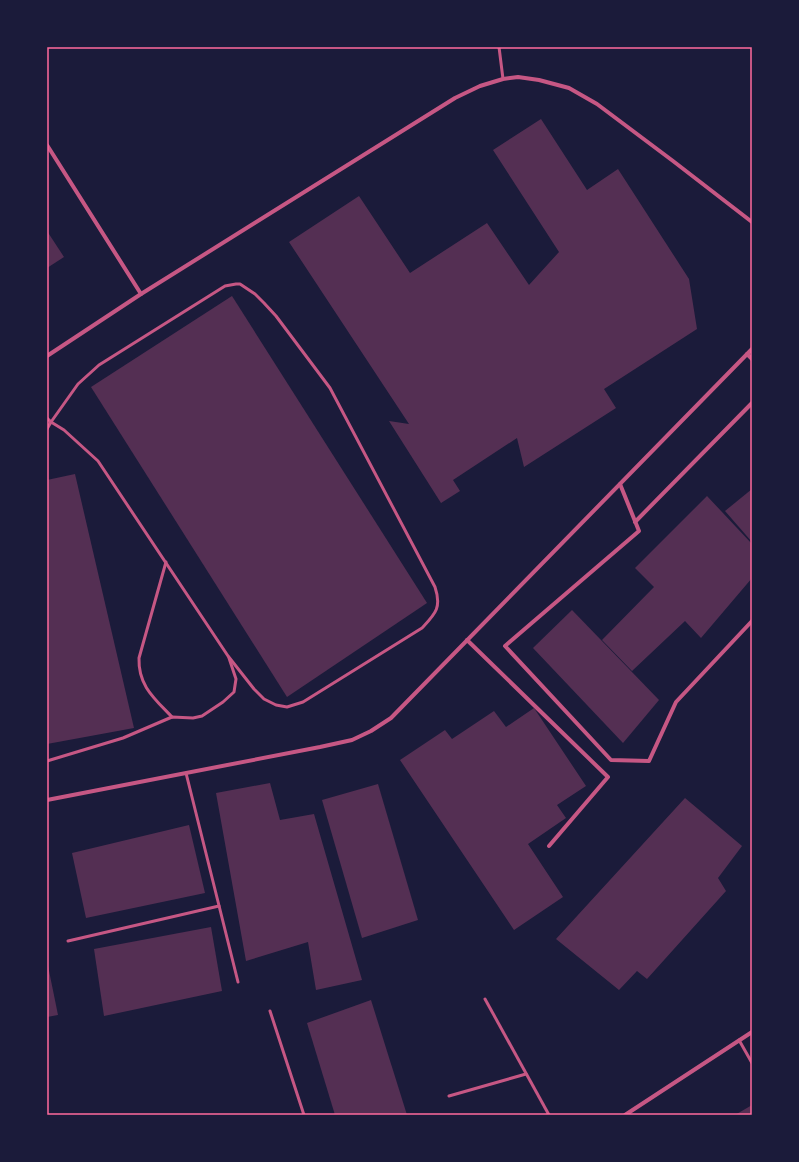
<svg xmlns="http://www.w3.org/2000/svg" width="799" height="1162" viewBox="0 0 799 1162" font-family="Helvetica,sans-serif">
<rect width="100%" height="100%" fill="#1b1b3a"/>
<g fill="#542f53">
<polygon points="541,119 587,190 618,169 689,279 697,329 604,389 616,408 524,467 517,438 453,480 460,491 441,503 389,421 409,424 289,242 359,196 410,273 487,223 529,285 559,252 493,150"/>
<polygon points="47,231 64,257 47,268"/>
<polygon points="232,296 427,603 287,697 91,387"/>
<polygon points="75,474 134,728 47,744 47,480"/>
<polygon points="752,489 752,542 725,511"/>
<polygon points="707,496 752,544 752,578 701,638 685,621 632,671 602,640 654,587 635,568"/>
<polygon points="572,610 659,700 623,743 533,648"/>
<polygon points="534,708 586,786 557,805 566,818 528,844 563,897 514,930 400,760 445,730 452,739 494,711 506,727"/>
<polygon points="270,783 280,820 314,814 362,980 316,990 308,942 246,961 216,793"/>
<polygon points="378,784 418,920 362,938 322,800"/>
<polygon points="685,798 742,846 718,878 726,891 647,979 637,971 619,990 556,939"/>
<polygon points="189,825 205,893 86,918 72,853"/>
<polygon points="211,927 222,991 104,1016 94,949"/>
<polygon points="47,961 58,1015 47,1017"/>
<polygon points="371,1000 407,1115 335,1115 307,1023"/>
<polygon points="752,1105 752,1115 735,1115"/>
</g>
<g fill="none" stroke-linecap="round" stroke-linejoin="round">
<g stroke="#c65784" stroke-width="3">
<polyline points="499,47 503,79"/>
<path d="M47,418l4,4 13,8 34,31 130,195 26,33 10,10 12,6 11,2 16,-5 119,-74c13,-14 20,-20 13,-41l-105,-199 -54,-72 -12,-13 -9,-9 -15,-10h-4l-11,2 -126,79 -21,19 -27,38 -4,7"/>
<path d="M166,562l-27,96c-1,28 16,41 33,59"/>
<polyline points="47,761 123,738 172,717 193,718 202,716 223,702 234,692 236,679 229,658"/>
<polyline points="186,773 238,982"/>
<polyline points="68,941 219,906"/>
<polyline points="485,999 549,1115"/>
<polyline points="270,1011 304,1115"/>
<polyline points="739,1040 752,1063"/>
<polyline points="449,1096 526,1074"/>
</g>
<g stroke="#c65784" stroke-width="4">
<polyline points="47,145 141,294"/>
<polyline points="747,354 752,359"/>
<polyline points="47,356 141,294 455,98 480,86 503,79 518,77 539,80 569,88 597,104 673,161 752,222"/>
<polyline points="620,484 639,531 505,646 611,760 649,761 676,702 752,621"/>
<polyline points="635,522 752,403"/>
<polyline points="467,640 608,777 549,846"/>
<polyline points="47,800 320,747 352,740 371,731 391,718 752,349"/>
<polyline points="625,1115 752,1032"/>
</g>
</g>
<rect width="799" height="1162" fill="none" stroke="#1b1b3a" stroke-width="96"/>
<rect x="48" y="48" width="703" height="1066" fill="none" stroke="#ff6b9d" stroke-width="1.5"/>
</svg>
